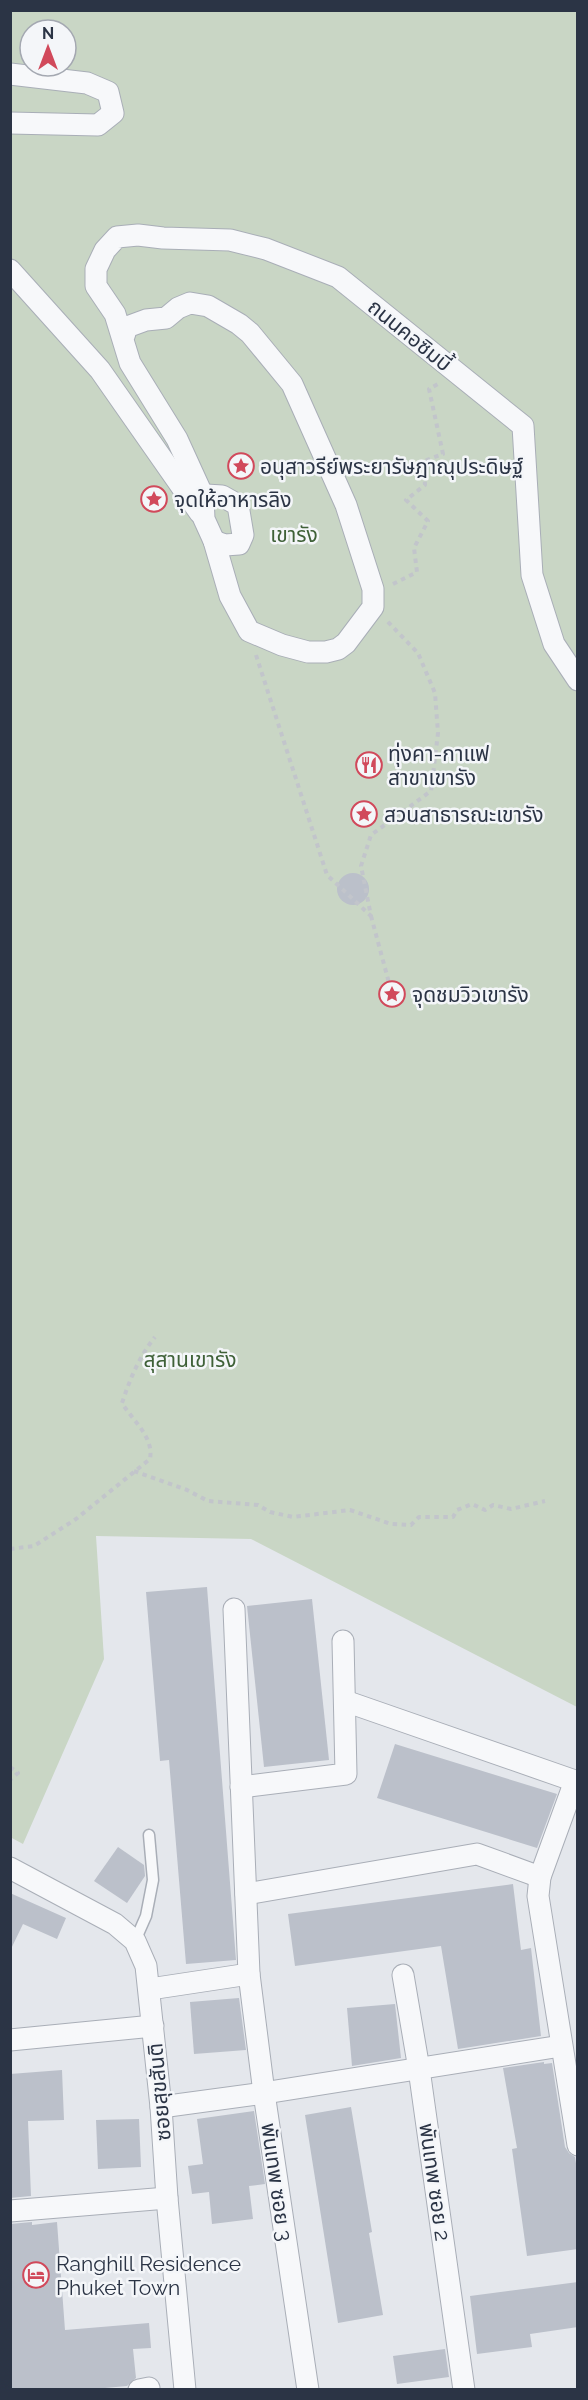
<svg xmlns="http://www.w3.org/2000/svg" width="588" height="2400" viewBox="0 0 588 2400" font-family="Raleway,'Noto Sans Thai',sans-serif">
<rect width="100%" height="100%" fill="#e4e7ec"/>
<path fill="#c9d6c5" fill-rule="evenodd" d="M10,11h568l-1,1696 -326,-168 -155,-3 8,123 -81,185 -13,-7zM30,30h36v36h-36z"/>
<g fill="#bbc0ca">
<circle cx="353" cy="889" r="16"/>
<polygon points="207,1587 236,1960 186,1964 169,1760 160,1761 146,1592"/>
<polygon points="312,1599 329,1760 264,1767 247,1606"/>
<polygon points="395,1744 557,1794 537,1848 377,1798"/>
<polygon points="118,1847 144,1865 145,1876 127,1903 94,1881"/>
<polygon points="513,1884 521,1950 531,1948 541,2036 458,2049 441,1946 295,1966 288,1914"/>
<polygon points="10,1893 66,1918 57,1939 23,1924 10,1951"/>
<polygon points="239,1998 246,2050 194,2054 190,2002"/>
<polygon points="395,2004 401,2058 352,2066 347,2008"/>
<polygon points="544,2062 544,2064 552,2063 565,2147 569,2153 575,2157 578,2176 578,2249 527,2256 512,2149 517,2148 503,2068"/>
<polygon points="62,2070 64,2120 28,2121 31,2196 10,2198 10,2074"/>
<polygon points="351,2107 372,2232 369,2233 383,2315 338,2323 305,2115"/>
<polygon points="254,2111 265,2184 249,2186 253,2219 212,2224 209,2192 192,2194 188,2166 203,2164 197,2119"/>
<polygon points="139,2119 141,2167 98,2169 96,2120"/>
<polygon points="32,2222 32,2225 57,2222 65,2330 149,2323 151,2348 133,2349 136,2378 127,2386 83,2390 10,2390 10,2224"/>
<polygon points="578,2282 578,2327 530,2334 532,2347 477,2354 470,2296"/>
<polygon points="445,2349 449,2377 397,2384 393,2356"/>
</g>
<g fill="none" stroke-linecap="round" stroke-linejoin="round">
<g stroke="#a9aeb7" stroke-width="13">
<polyline id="lane" points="135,1941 146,1916 153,1880 149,1835"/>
</g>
<g stroke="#a9aeb7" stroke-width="23">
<g id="street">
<polyline points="10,74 87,83 108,92 113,113 98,125 10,123"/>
<polyline points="10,270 100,370 200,513"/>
<polyline points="123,339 127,327 146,320 166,318 178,308 190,303 208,306 239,324 250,333 292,384 346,505 373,589 373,607 346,643 338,649 326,652 308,652 282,645 249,631 230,596 214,541 204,519 203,496 177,439 130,363 115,314 96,286 96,269 105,250 117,237 138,235 163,238 230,240 266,249 338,277 523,426 532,575 554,644 578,680"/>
<polyline points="190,494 222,496 238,505 243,535 239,544 225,545 214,541"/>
<polyline points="234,1609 249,1974 264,2093 308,2390"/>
<polyline points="345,1701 575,1781 540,1877 538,1896 578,2145"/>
<polyline points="241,1787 346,1774 343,1641"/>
<polyline points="10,1868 115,1924 135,1941 146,1966 161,2107 167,2198 185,2390"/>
<polyline points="246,1894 477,1854 540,1877"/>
<polyline points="403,1975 419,2069 464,2390"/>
<polyline points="150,1989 249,1974"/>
<polyline points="10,2040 153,2026"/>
<polyline points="161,2107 264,2093 561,2046"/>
<polyline points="10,2211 167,2198"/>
<polyline points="139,2390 149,2388"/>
</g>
</g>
<g stroke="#c2c5cb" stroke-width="4" stroke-dasharray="4.5 4.5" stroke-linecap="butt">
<polyline points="393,584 417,572 414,548 428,521 406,500 425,485 424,461 443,454 429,389 438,384"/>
<polyline points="256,655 327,875 371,916 361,866 371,835 431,791 438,733 435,693 418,653 387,621"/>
<polyline points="371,916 392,994"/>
<polyline points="134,1471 187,1490 208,1501 258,1505 270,1512 293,1517 350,1510 391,1524 411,1525 419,1517 453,1517 457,1510 472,1504 485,1510 493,1505 511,1509 545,1501"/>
<path d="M10,1549l24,-3 42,-27 74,-60c4,-22 -17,-38 -28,-56 8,-24 17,-46 33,-66"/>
<polyline points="10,1767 18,1773 10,1780"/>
</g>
<use href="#lane" stroke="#f7f8fa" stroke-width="10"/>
<use href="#street" stroke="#f7f8fa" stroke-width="21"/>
</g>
<defs>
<g id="sight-ring" transform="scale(1.35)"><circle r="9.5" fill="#f4f6f9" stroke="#d1495b" stroke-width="1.5"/><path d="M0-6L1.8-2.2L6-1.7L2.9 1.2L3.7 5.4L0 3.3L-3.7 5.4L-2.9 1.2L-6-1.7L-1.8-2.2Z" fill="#d1495b"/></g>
<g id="restaurant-ring" transform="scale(1.35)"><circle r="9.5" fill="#f4f6f9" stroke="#d1495b" stroke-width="1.5"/><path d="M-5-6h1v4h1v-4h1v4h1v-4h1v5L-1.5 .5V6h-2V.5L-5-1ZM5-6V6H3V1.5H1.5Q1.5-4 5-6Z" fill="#d1495b"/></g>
<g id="hotel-ring" transform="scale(1.35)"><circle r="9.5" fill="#f4f6f9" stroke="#d1495b" stroke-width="1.5"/><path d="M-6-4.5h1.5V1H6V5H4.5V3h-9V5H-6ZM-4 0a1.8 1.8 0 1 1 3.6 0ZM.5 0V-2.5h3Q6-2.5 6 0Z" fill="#d1495b"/></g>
</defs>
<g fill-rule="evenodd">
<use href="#sight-ring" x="241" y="466"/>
<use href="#sight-ring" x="154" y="499"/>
<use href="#restaurant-ring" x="369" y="765"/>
<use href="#sight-ring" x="364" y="814"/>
<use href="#sight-ring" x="392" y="994"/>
<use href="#hotel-ring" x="36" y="2275"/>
</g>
<g text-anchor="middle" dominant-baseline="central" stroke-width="5" stroke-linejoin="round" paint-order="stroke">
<g font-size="21" fill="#2b3445" stroke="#f4f6f9">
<text transform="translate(410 335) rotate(39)">ถนนคอซิมบี้</text>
<text transform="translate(159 2092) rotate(-95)">ซอยสุขสันติ</text>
<text transform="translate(277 2182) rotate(82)">พันเทพ ซอย 3</text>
<text transform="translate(435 2182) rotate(82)">พันเทพ ซอย 2</text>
</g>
<g font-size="21" fill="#2b3445" stroke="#f4f6f9" text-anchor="start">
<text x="260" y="466">อนุสาวรีย์พระยารัษฎาณุประดิษฐ์</text>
<text x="174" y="499">จุดให้อาหารลิง</text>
<text x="388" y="753">ทุ่งคา-กาแฟ<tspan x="388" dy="24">สาขาเขารัง</tspan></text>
<text x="384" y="814">สวนสาธารณะเขารัง</text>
<text x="412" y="994">จุดชมวิวเขารัง</text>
<text x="56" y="2263">Ranghill Residence<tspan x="56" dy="24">Phuket Town</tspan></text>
</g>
<g font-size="21" fill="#3f6138" stroke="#f4f6f9">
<text x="294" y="534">เขารัง</text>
<text x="190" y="1359">สุสานเขารัง</text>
</g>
</g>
<rect width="588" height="2400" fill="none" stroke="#2b3445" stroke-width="24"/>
<g transform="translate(48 48)"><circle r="28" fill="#f4f6f9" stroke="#a4a8b1" stroke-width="1.5"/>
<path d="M0-4.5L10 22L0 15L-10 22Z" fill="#d1495b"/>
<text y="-9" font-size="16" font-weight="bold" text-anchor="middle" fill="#2b3445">N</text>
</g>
</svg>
